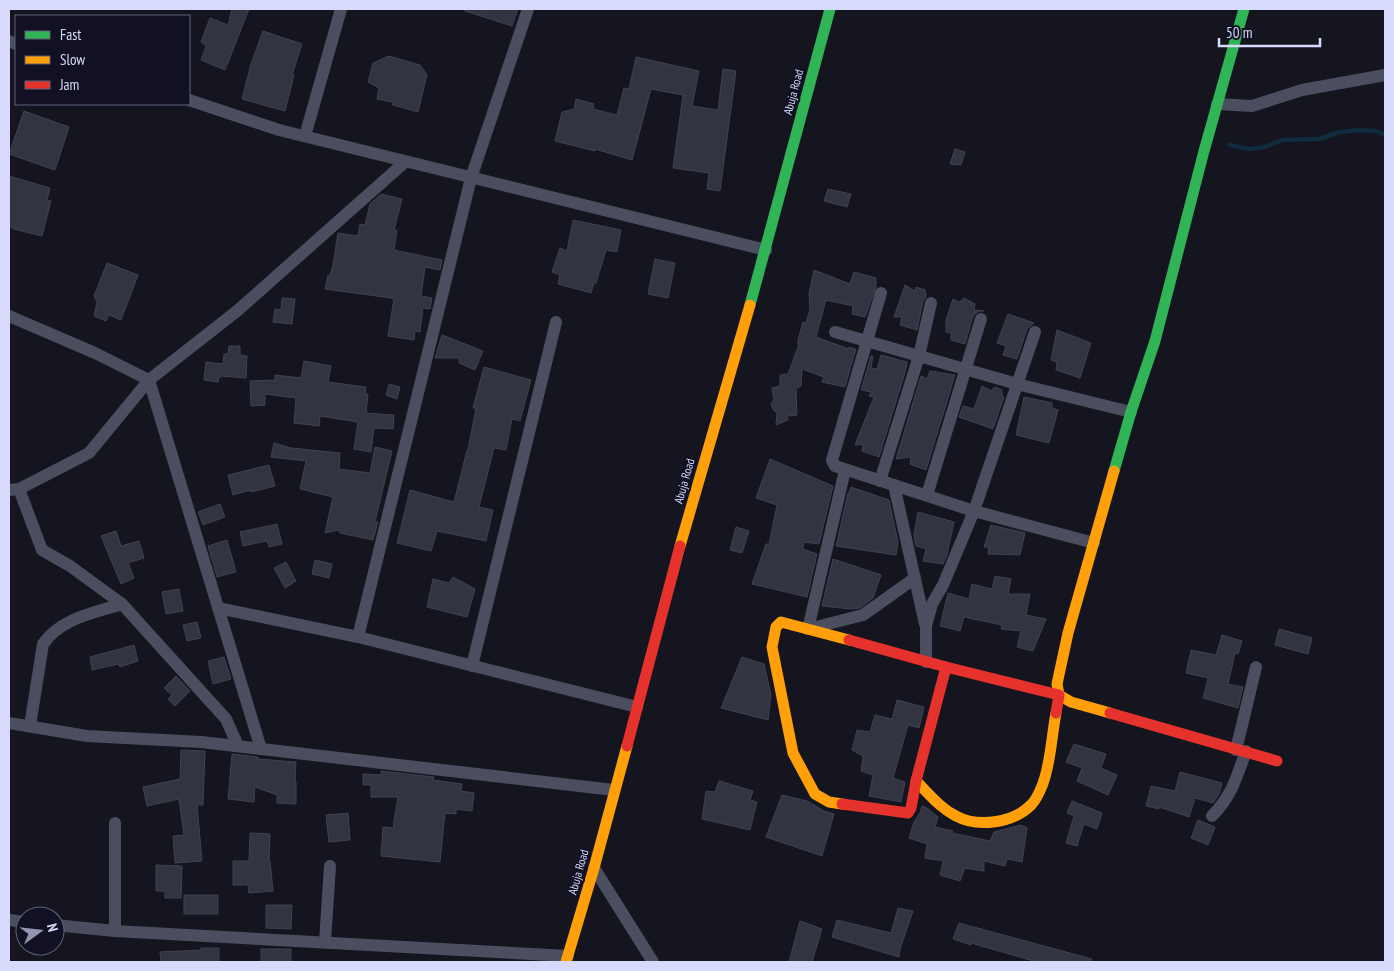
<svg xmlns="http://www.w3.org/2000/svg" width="1394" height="971" viewBox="0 0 1394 971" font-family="'PT Sans Narrow',sans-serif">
<rect width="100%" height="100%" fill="#15151f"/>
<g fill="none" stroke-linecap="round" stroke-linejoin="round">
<polyline stroke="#112b3f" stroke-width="4.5" points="1230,145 1249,149 1265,147 1282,140 1319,139 1340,132 1358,130 1376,131 1385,135"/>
</g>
<g fill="#333441" stroke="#414152">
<polygon points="232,9 249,9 225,70 201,60 206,46 201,42 210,18 228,25"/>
<polygon points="465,9 518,9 512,26 465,11"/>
<polygon points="263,31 302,44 292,75 294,75 285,111 242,99 251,64"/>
<polygon points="389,56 420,65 427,75 418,112 393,105 392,102 377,99 379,88 368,82 373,63"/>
<polygon points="636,57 699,71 692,106 718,110 723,69 736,71 720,191 707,189 709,173 673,168 683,95 651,89 632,160 595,149 595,151 555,141 562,112 574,109 576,99 594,104 593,109 617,115 624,88 629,89"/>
<polygon points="24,111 69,127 55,170 9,154"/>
<polygon points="955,149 965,152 961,165 950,164"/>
<polygon points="9,176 50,188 47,200 51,201 42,236 14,229 9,226"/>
<polygon points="828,189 851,194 847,207 824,201"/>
<polygon points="381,194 402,199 394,230 397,230 394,250 442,260 440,270 425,267 421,296 432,298 430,309 423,308 420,332 415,331 414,340 388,336 394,299 391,298 325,289 328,275 330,276 333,265 338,233 358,236 360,224 365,225 370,204"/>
<polygon points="573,220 621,230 617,252 606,250 596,283 594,283 591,293 558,284 560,275 552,272 560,248 567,251"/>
<polygon points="655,259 675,263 668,298 648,294"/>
<polygon points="107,263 138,275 121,320 109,315 106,321 94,316 97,302 94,296"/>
<polygon points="814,270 850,284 854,272 876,278 876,287 865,317 852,314 853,306 826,300 816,337 849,349 849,347 856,349 845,387 822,382 824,377 802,369 801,386 796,389 797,415 787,416 788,420 776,425 777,412 774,411 771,404 774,400 772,388 780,386 780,375 788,374 798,347 798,340 803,322 806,323 810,309 809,294"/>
<polygon points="905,285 915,291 916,287 925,290 926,297 923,301 917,330 900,325 902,317 894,317"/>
<polygon points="282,298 295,299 292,324 273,322 275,309 281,310"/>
<polygon points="964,298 975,304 974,310 984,311 979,311 973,316 965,344 951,340 951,333 946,332 946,320 953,299 960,302"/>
<polygon points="1008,314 1034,323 1027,329 1017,359 1003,355 1006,346 997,343"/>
<polygon points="1057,330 1091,343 1080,378 1056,370 1057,362 1051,360"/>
<polygon points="442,335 483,351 475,370 459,363 459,358 435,358"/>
<polygon points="229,346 240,346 240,355 247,356 246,378 221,376 221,377 219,377 218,382 204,380 206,362 223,364 224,354 228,354"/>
<polygon points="881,355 907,362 906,369 879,457 862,451 863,444 855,445 874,397 869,396 871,392 861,390 871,356 873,356 871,368 877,369"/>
<polygon points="304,361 331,366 328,382 366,387 365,394 368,394 366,413 394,415 393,429 374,428 371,452 354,449 358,422 320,416 319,426 294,423 296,398 265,394 265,405 251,406 250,381 275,380 275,375 301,378"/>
<polygon points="484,367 531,380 520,421 512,419 506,450 494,448 479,507 493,510 486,541 437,531 431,551 397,543 410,490 454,502 467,450 468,450 476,408 473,408"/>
<polygon points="930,371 955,375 926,470 910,464 911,457 896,459 921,376 927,379"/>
<polygon points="389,384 400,387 397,399 386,395"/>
<polygon points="982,386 991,391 995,387 1002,390 1002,396 1004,397 993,429 959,417 963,406 974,409"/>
<polygon points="1024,397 1052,403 1052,408 1058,410 1049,443 1016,435"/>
<polygon points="274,443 291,448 340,453 339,469 370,473 375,447 392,451 375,522 378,522 373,540 340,533 339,530 325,533 333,497 300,489 306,461 271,457"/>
<polygon points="770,459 833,486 819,544 804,542 803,549 817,554 807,597 752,584 766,544 769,544 777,505 756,498"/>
<polygon points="269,465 275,486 251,492 251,490 233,495 228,475"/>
<polygon points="851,487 889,500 898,542 896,555 836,546 848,493 849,493"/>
<polygon points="220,504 225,517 203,525 198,512"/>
<polygon points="918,512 954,522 947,555 943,564 923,561 926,549 916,546 914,535"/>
<polygon points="277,524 282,544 269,547 267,541 243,546 240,532"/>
<polygon points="991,525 1025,533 1020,555 988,554 989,547 984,547"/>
<polygon points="736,527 749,531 742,553 730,550"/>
<polygon points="116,531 121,546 139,541 144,558 128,563 134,578 121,584 101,536"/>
<polygon points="227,540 236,572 217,577 208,546"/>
<polygon points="833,559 881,575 873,598 860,608 852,609 822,606"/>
<polygon points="315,560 332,564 329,578 312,574"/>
<polygon points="286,562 296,581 285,588 274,568"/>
<polygon points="995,576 1011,579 1008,594 1030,594 1026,615 1046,619 1033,651 1017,647 1021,631 1001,629 1002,625 964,617 960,631 940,626 948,593 969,599 972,584 992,589"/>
<polygon points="453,577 475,589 467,617 427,607 433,579 449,583"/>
<polygon points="179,589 183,611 166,614 162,592"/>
<polygon points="197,622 201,638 187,641 183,625"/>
<polygon points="1279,629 1312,638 1308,654 1275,645"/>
<polygon points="1222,635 1242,641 1238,654 1235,653 1228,684 1243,687 1238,708 1203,698 1208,678 1186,673 1191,650 1216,655"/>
<polygon points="134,645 138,661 120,667 119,664 92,670 90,657"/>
<polygon points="224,657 231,679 213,684 208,661"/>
<polygon points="742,657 764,664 771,695 768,720 721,708"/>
<polygon points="176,676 190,691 175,706 168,699 172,695 164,688"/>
<polygon points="897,700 924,707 919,728 908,725 893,778 905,782 901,802 869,796 873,775 861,771 863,756 852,750 857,730 870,732 875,715 892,719"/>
<polygon points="1074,744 1106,754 1101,768 1117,775 1108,795 1077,781 1082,768 1066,762"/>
<polygon points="181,750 205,751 203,805 197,805 202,861 175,863 173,836 184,835 179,799 147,806 143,787 180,779"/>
<polygon points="232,754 258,757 258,759 296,762 295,782 296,782 296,804 277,803 277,795 255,787 254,802 228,799"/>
<polygon points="381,771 434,777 433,780 462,784 461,791 474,793 472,811 456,809 456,814 445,813 440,862 381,856 383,827 393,828 398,797 371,797 371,785 363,785 363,774 381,775"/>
<polygon points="1180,772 1222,783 1219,794 1213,803 1195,798 1189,817 1159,807 1159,809 1146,806 1151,786 1175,791"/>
<polygon points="719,781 753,791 750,800 757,802 750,830 702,819 706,791 715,792"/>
<polygon points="782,795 807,801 824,811 834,814 822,856 766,837"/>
<polygon points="1072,801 1102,813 1097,829 1084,824 1077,846 1066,843 1074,816 1067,813"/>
<polygon points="922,806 927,808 938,817 935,827 953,831 952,833 990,841 994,832 1021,825 1027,828 1022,862 1007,859 1005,866 984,861 984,871 965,868 960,881 940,875 943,861 925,858 927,844 909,838 914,822 920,813"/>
<polygon points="348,813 350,840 329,842 326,815"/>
<polygon points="1198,820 1215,827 1208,845 1191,838"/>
<polygon points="250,833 270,834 269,861 270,861 273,891 249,893 248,885 233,885 233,861 249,861"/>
<polygon points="156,865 182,866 181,898 165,898 165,891 156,891"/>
<rect x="184" y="895" width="34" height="19"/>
<polygon points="266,905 292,905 291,929 266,928"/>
<polygon points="898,908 913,911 900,949 899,957 832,937 837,920 891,933"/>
<polygon points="800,921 822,929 812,962 789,962"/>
<polygon points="959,923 1092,959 1091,962 1037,962 971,943 971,945 953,939"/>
<polygon points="201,948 219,948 219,962 161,962 160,952 201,950"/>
<rect x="261" y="949" width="30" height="13"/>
</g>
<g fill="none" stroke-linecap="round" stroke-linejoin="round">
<g stroke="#4b4e5f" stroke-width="12">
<polyline points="9,41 16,44"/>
<polyline points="189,100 279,130 766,250"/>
<polyline points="1217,104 1252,106 1302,90 1385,75"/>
<polyline points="305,136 341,9"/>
<polyline points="881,293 832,460 835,466 974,511 1094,543"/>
<polyline points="9,316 95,353 149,380 261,749"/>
<polyline points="835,332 1017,384 1131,412"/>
<polyline points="845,470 808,629 863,615 915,578"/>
<polyline points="880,481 919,356 931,303"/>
<polyline points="894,485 925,624"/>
<polyline points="19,489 42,550 70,566 122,604 226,719 238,746"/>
<polyline points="9,490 19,489 89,453 149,380 237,311 405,162"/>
<polyline points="927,495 981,319"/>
<polyline points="218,608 358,637 637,707"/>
<polyline points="358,637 471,178 528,9"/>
<polyline points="926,662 926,626 932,604 943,585 974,511 1035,332"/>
<polyline points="472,666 556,322"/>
<polyline points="9,723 87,736 201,742 614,790"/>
<path d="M30,726l13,-82c18,-26 51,-31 79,-40"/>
<polyline points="1236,750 1256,667"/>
<path d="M1212,816c20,-20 25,-40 34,-65"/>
<polyline points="594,868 653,962"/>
<polyline points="9,920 25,922"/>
<polyline points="55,925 115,931 568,956"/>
<polyline points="115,931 115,823"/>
<polyline points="325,942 330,866"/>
</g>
<g stroke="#30b455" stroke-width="11">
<polyline points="750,305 830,9"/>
<polyline points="1114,471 1131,412 1155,341 1204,151 1244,9"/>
</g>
<g stroke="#ff9f0a" stroke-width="11">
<polyline points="680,546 750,305"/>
<polyline points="1110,713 1071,702 1059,695 1057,684 1068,633 1114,471"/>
<path d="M916,781c13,13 24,27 40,35 22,12 57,7 75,-11 6,-6 12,-20 14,-28 6,-20 7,-43 11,-64"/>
<polyline points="842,804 829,802 815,794 793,753 772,647 776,627 781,622 849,640"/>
<polyline points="566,962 594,868 627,746"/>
</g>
<g stroke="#e5322d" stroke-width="11">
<polyline points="849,640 946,667 1059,695 1056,713"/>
<polyline points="1110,713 1277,761"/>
<polyline points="627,746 680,546"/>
<polyline points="842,804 908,813 911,808 916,781 946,667"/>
</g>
</g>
<g text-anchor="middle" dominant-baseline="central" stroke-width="4.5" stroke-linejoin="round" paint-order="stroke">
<g font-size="12" fill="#d7dafb" stroke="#111123">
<text transform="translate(793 92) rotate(-75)">Abuja Road</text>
<text transform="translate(684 481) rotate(-74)">Abuja Road</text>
<text transform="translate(578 872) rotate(-74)">Abuja Road</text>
</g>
</g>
<rect width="1394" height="971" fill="none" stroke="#d7dafb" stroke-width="20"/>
<rect x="15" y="15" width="175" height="90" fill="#111123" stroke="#606179"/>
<rect x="25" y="31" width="25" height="8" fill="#30b455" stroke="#606179"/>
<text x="60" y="40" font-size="15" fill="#d7dafb">Fast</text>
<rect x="25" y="56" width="25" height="8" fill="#ff9f0a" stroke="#606179"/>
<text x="60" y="65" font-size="15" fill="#d7dafb">Slow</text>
<rect x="25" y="81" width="25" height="8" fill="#e5322d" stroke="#606179"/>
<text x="60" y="90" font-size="15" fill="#d7dafb">Jam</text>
<g transform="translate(40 931) rotate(75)"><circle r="24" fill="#111123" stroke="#606179"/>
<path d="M0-4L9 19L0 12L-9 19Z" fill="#9395ae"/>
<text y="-8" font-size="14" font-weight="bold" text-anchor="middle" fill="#d7dafb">N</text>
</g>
<path d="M1219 38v8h101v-8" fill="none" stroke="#d7dafb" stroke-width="2.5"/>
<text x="1226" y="38" font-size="15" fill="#d7dafb" stroke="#111123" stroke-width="4" paint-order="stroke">50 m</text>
</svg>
